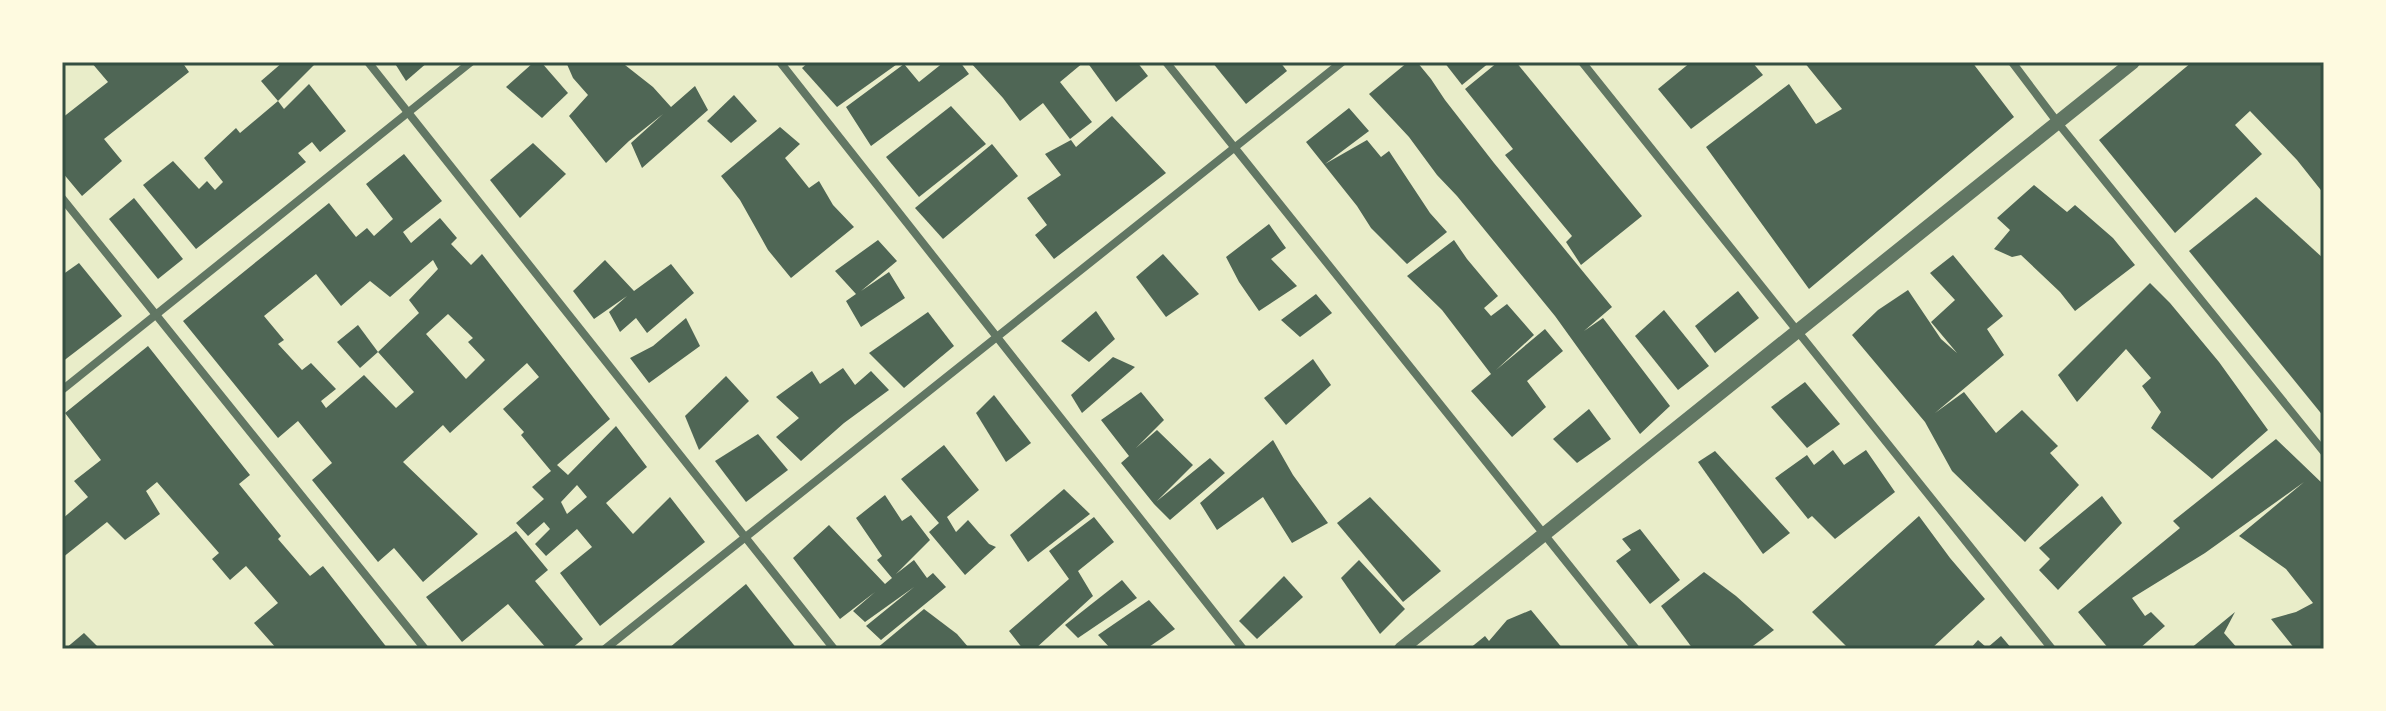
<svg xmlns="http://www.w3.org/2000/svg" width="2386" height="711" viewBox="0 0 2386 711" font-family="'Public Sans',sans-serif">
<rect width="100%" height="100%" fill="#e9edc9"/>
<g fill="#4f6655" fill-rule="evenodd">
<polygon points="91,62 182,62 189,72 104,139 122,161 82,196 62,172 62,118 108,82"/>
<polygon points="283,62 317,62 278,101 261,81"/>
<polygon points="394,62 428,62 406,81"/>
<polygon points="534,62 541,62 568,93 542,118 506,87"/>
<polygon points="566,62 629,62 625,65 653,87 671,107 695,86 708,110 642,168 631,143 663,114 629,141 606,163 569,116 588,95 573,78"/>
<polygon points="809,62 900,62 837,107 802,68"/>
<polygon points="944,62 960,62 969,74 871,146 846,107 904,64 919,82"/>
<polygon points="970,62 1084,62 1060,82 1092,122 1070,139 1043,103 1020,121 1003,98"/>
<polygon points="1087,62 1137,62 1148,76 1116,102"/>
<polygon points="1212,62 1280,62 1287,71 1246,104"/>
<polygon points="1408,62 1417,62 1431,79 1445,100 1494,163 1612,307 1584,331 1603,318 1670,406 1640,434 1555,316 1457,196 1437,175 1409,137 1369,94"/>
<polygon points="1444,62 1490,62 1462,85"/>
<polygon points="1498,62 1516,62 1642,216 1581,265 1566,242 1572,236 1505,155 1513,149 1465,89"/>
<polygon points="1691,62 1752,62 1763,75 1691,129 1658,89"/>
<polygon points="1804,62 1972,62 2014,117 1809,289 1706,147 1789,84 1816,124 1842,109"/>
<polygon points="2192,62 2324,62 2324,194 2297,160 2250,111 2235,125 2262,154 2175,233 2099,140"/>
<polygon points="309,84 346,131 320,152 312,142 298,153 306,162 196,249 143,185 173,161 199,189 207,181 215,190 223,182 204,158 236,128 240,133 278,101 284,109"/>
<polygon points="734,95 757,121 731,143 707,121"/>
<polygon points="951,106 986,144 919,197 886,157"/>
<polygon points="1349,108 1369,131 1325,164 1367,140 1381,157 1389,151 1430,213 1447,232 1407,264 1371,228 1357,206 1306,142"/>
<polygon points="1112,116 1166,173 1054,259 1035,235 1047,225 1027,198 1061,175 1045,154 1071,140 1076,147"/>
<polygon points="780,127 800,144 785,158 809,188 819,181 833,205 854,227 791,278 768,250 740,200 721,176"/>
<polygon points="533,143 566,174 520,218 490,180"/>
<polygon points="992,144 1018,176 943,239 915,208"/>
<path d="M404,154l38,47 -39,31 8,11 29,-25 17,20 -6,6 20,21 11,-11 128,165 -53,46 11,10 48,-49 31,41 -41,36 27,31 37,-37 35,45 -105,84 -40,-53 32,-26 -15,-18 -31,27 -11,-12 15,-15 -6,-7 -16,14 -12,-13 28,-24 -12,-12 19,-16 -30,-36 3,-3 -21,-23 36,-32 -12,-14 -77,70 -7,-8 -40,37 75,72 -55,48 -29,-34 -16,14 -66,-82 20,-17 -34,-42 -20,17 -95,-117 146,-118 27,34 11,-9 7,8 19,-17 -27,-35zM433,260l5,9 -29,31 10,13 -41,39 36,40 -18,16 -32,-33 -38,33 -5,-7 15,-12 -25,-26 -9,7 -24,-26 6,-4 -20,-24 52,-42 25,32 29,-25 20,16zM448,314l25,24 -5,4 17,18 -19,19 -40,-45zM577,485l10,12 -20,17 -6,-12z"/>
<polygon points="2034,185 2067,212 2075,205 2113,238 2135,265 2075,311 2060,292 2021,255 2012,257 1994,249 2010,230 1997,218"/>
<polygon points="2256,197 2324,259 2324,417 2189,251"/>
<polygon points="134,198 183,259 158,279 109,219"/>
<polygon points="1269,224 1286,248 1271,259 1297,286 1259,311 1239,282 1226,257"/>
<polygon points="878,240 897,261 861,291 889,272 905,298 861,327 846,301 856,294 835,271"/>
<polygon points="1454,240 1467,259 1498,296 1484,308 1491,316 1507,304 1534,335 1496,370 1545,329 1563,351 1527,381 1546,407 1512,437 1471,391 1491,374 1442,310 1407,276"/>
<polygon points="1163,254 1199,294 1166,317 1136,277"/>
<polygon points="1953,255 2003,316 1987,329 2004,355 1935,413 1964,392 1996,433 2022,410 2058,446 2050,453 2079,485 2025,542 1952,471 1925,422 1852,335 1878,310 1908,290 1941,339 1957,353 1931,322 1955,300 1930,273"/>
<polygon points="605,260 634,291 671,264 694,293 647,333 636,318 620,332 609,312 627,296 594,319 573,291"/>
<polygon points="79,263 122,316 62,362 62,275"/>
<polygon points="2150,283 2170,303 2219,362 2268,430 2212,479 2151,428 2161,412 2142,386 2151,378 2126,349 2077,402 2058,375"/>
<polygon points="1738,291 1759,318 1715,353 1695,326"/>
<polygon points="1316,294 1332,313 1300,337 1281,320"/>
<polygon points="1664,310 1709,366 1678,390 1635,336"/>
<polygon points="1096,311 1115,339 1089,362 1061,341"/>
<polygon points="928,312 954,346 904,388 869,353"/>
<polygon points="686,318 700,346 649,383 630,358 653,346"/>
<polygon points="358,325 378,352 360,368 337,342"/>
<polygon points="148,346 250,475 239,484 281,536 278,539 310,576 323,566 388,649 277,649 254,623 278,603 246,566 230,580 212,559 219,553 157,482 146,491 160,514 125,540 107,522 62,558 62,519 88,497 74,481 101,460 65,413"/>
<polygon points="1113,357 1135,367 1082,413 1071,395"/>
<polygon points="1313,359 1331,385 1286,425 1264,398"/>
<polygon points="843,368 855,385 871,371 889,390 844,423 801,461 776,437 799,418 776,397 812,371 820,384"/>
<polygon points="726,376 749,401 699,450 685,416"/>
<polygon points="1805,382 1840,424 1807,448 1771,407"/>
<polygon points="1141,392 1164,420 1136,448 1157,430 1193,465 1157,501 1210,458 1225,473 1170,520 1154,504 1121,463 1129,456 1101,420"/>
<polygon points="994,395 1031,443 1006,462 976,413"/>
<polygon points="1589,409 1611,439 1577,463 1553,439"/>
<polygon points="758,434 788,470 746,502 715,461"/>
<polygon points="2276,439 2324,485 2324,649 2295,649 2271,619 2296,612 2313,603 2286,569 2239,536 2304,482 2205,553 2132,598 2145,616 2151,612 2165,626 2139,649 2109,649 2078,612 2180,528 2173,521"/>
<polygon points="1273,440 1293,475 1328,523 1292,543 1263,497 1217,530 1200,503"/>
<polygon points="944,445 979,490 947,517 956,532 968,520 989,544 996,547 965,575 929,532 939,523 901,479"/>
<polygon points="1833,450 1844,465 1866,450 1895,492 1835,539 1812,516 1808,519 1775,478 1807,455 1814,465"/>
<polygon points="1715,451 1790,533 1763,554 1698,462"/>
<polygon points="1064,489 1090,514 1028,562 1010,535"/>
<polygon points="885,495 902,521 911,515 930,540 896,574 914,560 927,578 933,573 946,587 881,640 866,626 914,587 865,622 853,611 875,592 840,619 793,558 829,525 885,584 892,578 877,560 882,556 856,518"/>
<polygon points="2102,496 2122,523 2058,590 2039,570 2050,559 2039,548"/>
<polygon points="1370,497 1441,571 1403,602 1337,523"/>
<polygon points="1919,516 1950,558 1985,599 1931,649 1849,649 1812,612"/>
<polygon points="1094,517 1114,542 1078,571 1093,596 1035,649 1023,649 1009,631 1069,579 1049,551"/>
<polygon points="1640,529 1680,580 1650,604 1616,561 1631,550 1622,539"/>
<polygon points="516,531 548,570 535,581 583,639 571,649 547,649 508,604 462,642 426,597"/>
<polygon points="1359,560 1405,609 1380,634 1341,578"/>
<polygon points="1704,572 1736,596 1774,630 1749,649 1693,649 1661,606"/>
<polygon points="1284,576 1303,597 1257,639 1239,621"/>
<polygon points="1122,580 1137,598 1078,638 1065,625"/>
<polygon points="746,584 797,649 668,649 675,643"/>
<polygon points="1149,600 1175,629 1146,649 1111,649 1098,635"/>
<polygon points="924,609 957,634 969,648 876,649"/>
<polygon points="1531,610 1563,649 1469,649 1485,636 1489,641 1507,620"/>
<polygon points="2235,612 2224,633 2238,649 2190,649"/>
<polygon points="84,633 100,649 65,649"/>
<polygon points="2001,636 2012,649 1970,649 1978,640 1987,648"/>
</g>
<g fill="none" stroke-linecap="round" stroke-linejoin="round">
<g stroke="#617663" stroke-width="8">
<polyline points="368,62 834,649"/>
<polyline points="780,62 1243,649"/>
<polyline points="1166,62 1636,649"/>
<polyline points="1582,62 2052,649"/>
<polyline points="2012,62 2058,123 2324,452"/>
<polyline points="62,198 425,649"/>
<polyline points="62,390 471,62"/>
<polyline points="605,649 1342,62"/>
</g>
<polyline stroke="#617663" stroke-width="14" points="1401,649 2133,62"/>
</g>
<rect width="2386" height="711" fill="none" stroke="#fefae0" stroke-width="128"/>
<rect x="64" y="64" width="2258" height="583" fill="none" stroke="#344e41" stroke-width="3"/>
</svg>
